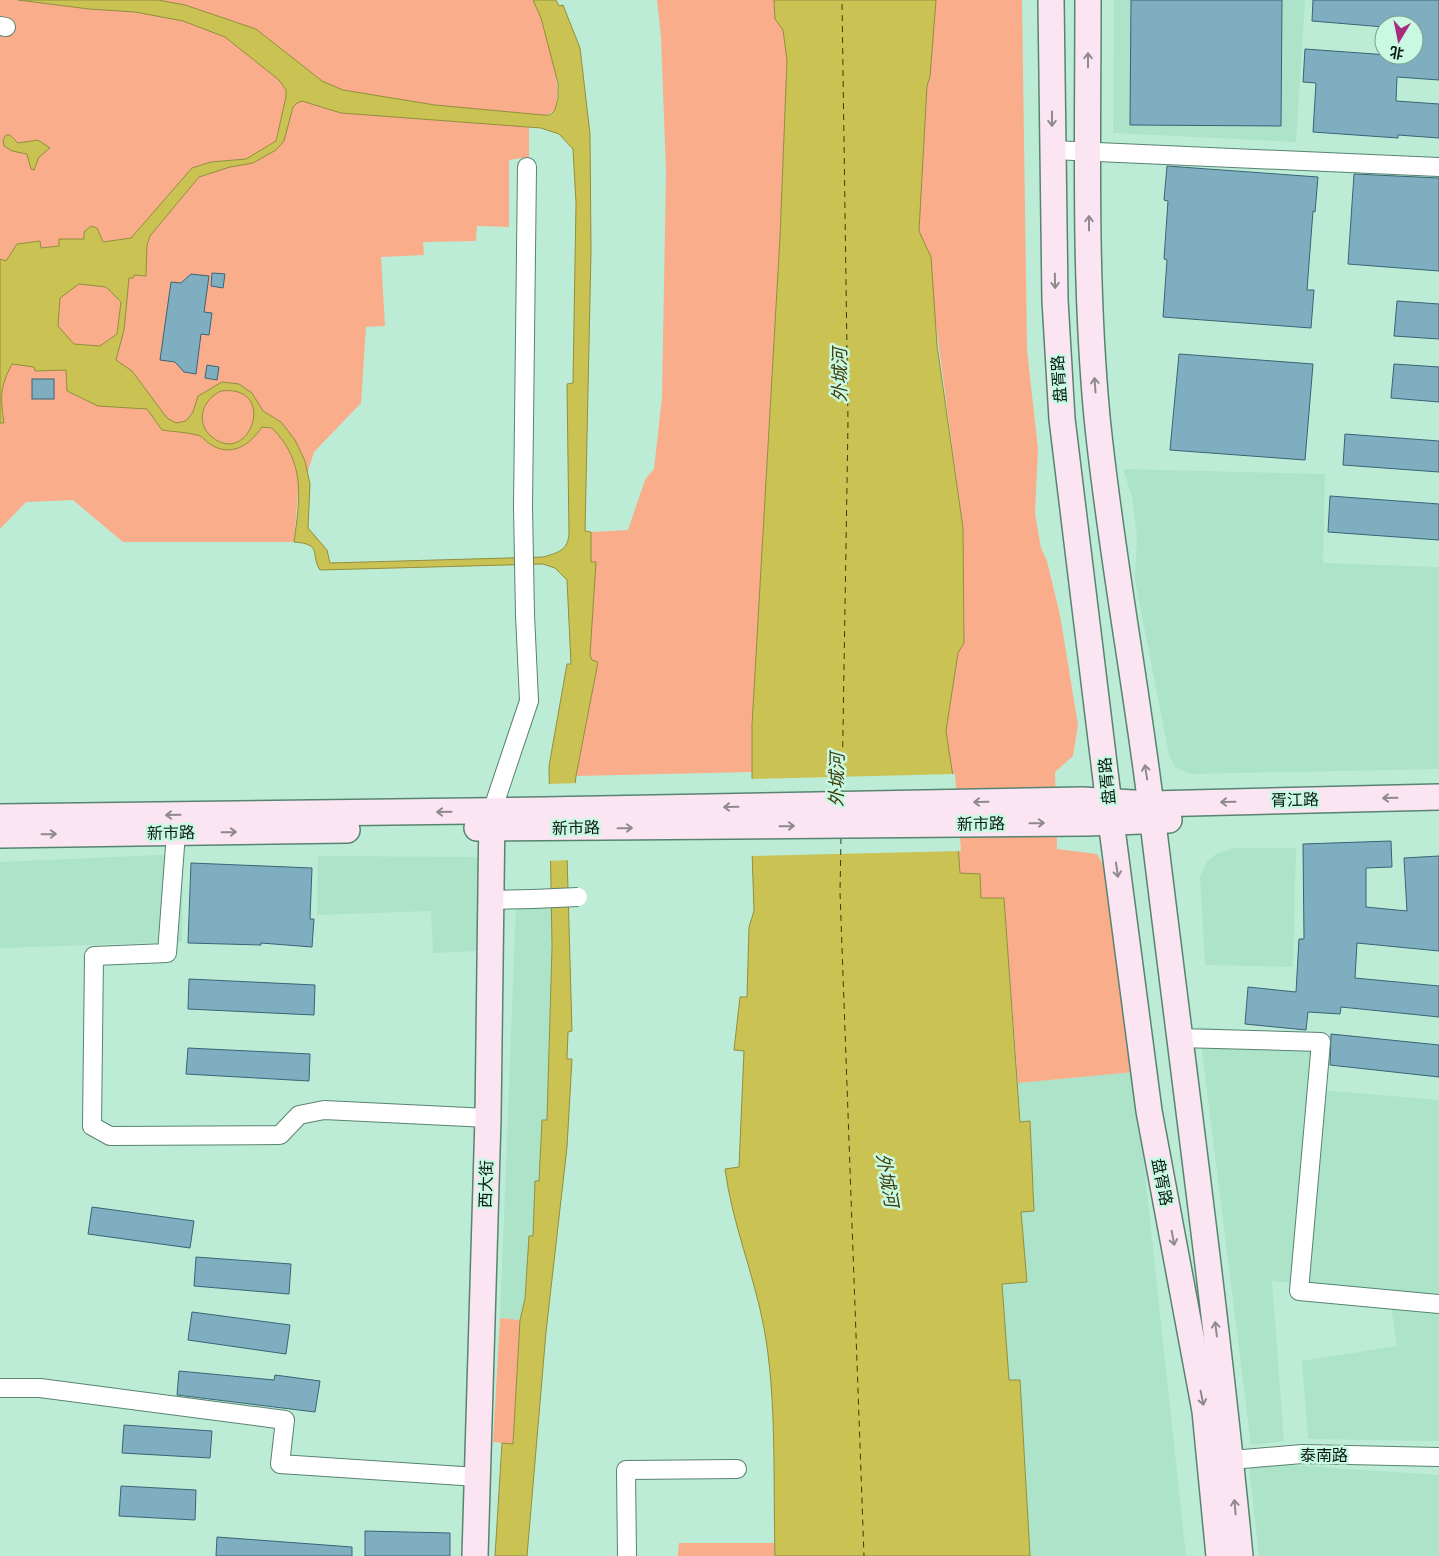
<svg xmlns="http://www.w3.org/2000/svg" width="1439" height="1556" viewBox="0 0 1439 1556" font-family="'Fira Sans','Noto Sans SC',sans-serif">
<rect width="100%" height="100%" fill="#bdecd6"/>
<g fill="#ace3c9">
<polygon points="1114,0 1305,0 1296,142 1113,133"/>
<polygon points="1123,469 1325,474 1323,563 1439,567 1439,769 1191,774 1175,767 1169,755 1135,580 1137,536 1132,497"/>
<polygon points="1234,848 1296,848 1293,967 1205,965 1200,876 1207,862 1216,854"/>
<polygon points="183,854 182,942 0,948 0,862"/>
<polygon points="318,856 480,857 478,951 433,953 431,911 317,915"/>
<polygon points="552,903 547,1120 542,1120 539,1181 535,1182 533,1236 529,1236 525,1299 520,1320 500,1318 516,906"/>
<polygon points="1199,1027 1322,1036 1321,1090 1439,1100 1439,1441 1308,1439 1302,1361 1397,1346 1389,1292 1272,1281 1284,1441 1251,1445"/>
<polygon points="1134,1072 1186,1556 1030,1556 1020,1380 1009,1380 1002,1284 1027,1282 1021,1211 1034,1210 1030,1121 1021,1122 1018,1083"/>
<polygon points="1276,1464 1439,1475 1439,1556 1259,1556 1249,1467"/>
</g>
<g fill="#faad8b">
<path d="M0,0h533l4,6c10,29 26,74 18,104l-26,17v30l-20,3v67l-32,-1 -1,15 -53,1 1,13 -43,2 4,69 -19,1 -5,76 -47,49 -6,19 -9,8 -5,63h-171l-50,-42 -47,2 -26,27z"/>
<polygon points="657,0 774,0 775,19 783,30 787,60 780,237 752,725 752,772 576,776 598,662 592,660 590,655 595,562 591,563 591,532 628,530 645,480 654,469 662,397 666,172 661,37"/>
<polygon points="936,0 1022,0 1027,350 1038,449 1035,513 1041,548 1047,561 1060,615 1078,725 1073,756 1055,772 1057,849 1097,854 1106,869 1134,1072 1018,1083 1004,898 980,899 960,873 953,777 946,731 958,653 964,643 963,528 935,317 919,231 927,86 930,77"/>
<polygon points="500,1318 520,1320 513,1444 493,1442"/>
<polygon points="679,1543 774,1543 775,1556 678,1556"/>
</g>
<g fill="#cac252" stroke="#908f3f" fill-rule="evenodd">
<path d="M18,0h140l27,5 71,24 66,52 21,9 92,15 108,10h7l5,-5 3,-12v-15l-17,-65 -8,-18h23l3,6 4,-1 17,43 10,86 1,117 -6,280 6,1v30h5l-6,93 2,5 6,2 -22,114 -9,79 5,176 -4,1 -1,27h5l-5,88 -21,185 -19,224h-32l7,-113 11,1 7,-124 5,-21 4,-63h4l2,-55h4l3,-61h5l5,-174 -3,-180 18,-102h4l-4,-84 -12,-12 -12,-4 -223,6c-10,-16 3,-26 -26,-28 6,-44 12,-80 -22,-114l-10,-1c-12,18 -31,31 -52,17 -5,-3 -7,-8 -13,-9 -11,-3 -23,-3 -35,-5l-15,-21 -49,-3 -31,-15 -1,-21 -31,1 -1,-4 -22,-3c-12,23 -12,33 -8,59h-4v-164l6,2 11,-17 23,-3 1,7 18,-2v-7h25v-7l7,-6 6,2 6,14 28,-4 61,-70 19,-6 35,-3 30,-18 10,-44v-7l-7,-10 -54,-43 -42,-16 -48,-9 -46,-3zM302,101l39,12 200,15 18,6 14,15 3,54 -3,180 -6,1 2,150c-1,16 -11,19 -26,23l-213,6 -3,-13 -19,-22 2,-44 -5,-23 -10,-21 -14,-18 -18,-11 -11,-18 -13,-9 -17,-2 -24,14 -5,16 -7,9 -10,2 -9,-5 -35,-47 -16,-11 8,-30 5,-52h4l1,-3 12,1 1,-31 3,-9 49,-59 31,-10 23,-4 23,-13 8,-9 9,-34 4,-4zM79,284l27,3 15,15 -4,32 -17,12 -26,-2 -16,-18 2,-28zM221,391c58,-7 29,77 -9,46 -18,-15 -9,-38 9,-46z"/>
<path d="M774,0h162l-6,77 -3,9 -8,145 12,26 6,88 26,183 1,115 -6,10 -12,78 7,46 7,96 20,1 1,24h23l16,224 10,-1 4,90 -13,1 6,70 -25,2 7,96h11l10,176h-255c-2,-73 2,-158 -11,-228 -10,-54 -32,-105 -39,-159l14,-2 5,-116 -10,-1 6,-53h7l2,-70 5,-16 -2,-61v-125l28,-488 7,-177 -4,-30 -8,-11z"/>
<polygon points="6,135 10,135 18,143 38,140 50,148 39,157 34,170 31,169 27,154 12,151 4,146 3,140"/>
</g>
<g fill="#bdecd6">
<polygon points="955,774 961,851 750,856 749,779"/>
<polygon points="578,783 569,860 547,861 547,784"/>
</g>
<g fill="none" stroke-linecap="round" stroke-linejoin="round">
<g stroke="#3f3c0c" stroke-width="1" stroke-dasharray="6 5" stroke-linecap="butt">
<polyline points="842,791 848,422 842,0"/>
<polyline points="841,838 840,892 864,1556"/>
</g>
</g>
<g fill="#80aec1" stroke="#386475">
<polygon points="1131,0 1282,0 1281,126 1130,125"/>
<polygon points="1313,0 1439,0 1439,80 1397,77 1396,101 1439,104 1439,138 1398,135 1398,138 1313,132 1316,83 1303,82 1305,49 1416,57 1418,26 1384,27 1312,21"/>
<polygon points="1167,166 1318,177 1315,212 1313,211 1307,290 1314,290 1311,328 1163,317 1167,260 1164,259 1168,201 1164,200"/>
<polygon points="1354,174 1439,178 1439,271 1348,264"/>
<polygon points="212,273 225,274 223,288 211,286"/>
<polygon points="191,274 209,276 204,312 212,313 209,335 201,334 196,374 184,372 175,362 160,360 171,282 181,283"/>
<polygon points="1397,301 1439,304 1439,339 1394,336"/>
<polygon points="1179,354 1313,364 1305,460 1170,450"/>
<polygon points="1394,364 1439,367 1439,402 1391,398"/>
<polygon points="207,365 219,367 217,380 205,378"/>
<rect x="32" y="379" width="22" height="20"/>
<polygon points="1345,434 1439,441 1439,472 1343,465"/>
<polygon points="1330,496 1439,504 1439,540 1328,532"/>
<polygon points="1391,841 1392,867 1366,868 1366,907 1407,911 1404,858 1439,856 1439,951 1357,943 1355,978 1439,986 1439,1017 1341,1007 1340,1014 1308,1012 1306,1030 1245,1024 1248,987 1296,992 1299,939 1304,939 1303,844"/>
<polygon points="191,863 312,868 310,919 314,919 312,947 261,943 261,945 188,943"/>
<polygon points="189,979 315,985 314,1015 188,1009"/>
<polygon points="1331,1034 1439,1045 1439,1077 1330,1065"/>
<polygon points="188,1048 310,1054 309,1081 186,1074"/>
<polygon points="92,1207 194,1221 190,1248 88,1234"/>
<polygon points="196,1257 291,1264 289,1294 194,1286"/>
<polygon points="192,1312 290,1325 286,1354 188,1340"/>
<polygon points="179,1371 274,1380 275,1375 320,1381 315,1412 177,1395"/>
<polygon points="124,1425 212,1431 210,1458 122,1453"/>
<polygon points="121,1486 196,1490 195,1520 119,1516"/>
<polygon points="365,1531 450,1533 450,1556 365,1556"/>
<polygon points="217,1537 352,1547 352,1556 216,1556"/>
</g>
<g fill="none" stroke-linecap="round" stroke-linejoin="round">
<g stroke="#588370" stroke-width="20">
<g id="street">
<polyline points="0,26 6,27"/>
<polyline points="1052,150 1439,167"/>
<polyline points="492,811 529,701 525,615 523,507 527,167"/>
<polyline points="176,833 167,953 94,956 92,1126 110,1136 280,1135 299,1115 324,1110 488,1118"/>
<polyline points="492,900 533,899"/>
<polyline points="1179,1038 1321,1042 1299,1291 1439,1304"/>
<polyline points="0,1388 40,1388 285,1420 280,1464 477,1477"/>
<polyline points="1220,1461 1302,1454 1439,1457"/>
<polyline points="627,1556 626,1470 737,1469"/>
</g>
</g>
<g stroke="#588370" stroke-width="28">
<g id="secondary">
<polyline points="1051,0 1055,300 1062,419 1111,821 1149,1111 1205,1411 1219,1556"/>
<path d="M1088,0c0,139 -4,279 9,417 13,130 38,259 54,389 30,250 65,500 89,750"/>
<polyline points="0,817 544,810 1082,800 1151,804 1439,797"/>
<polyline points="477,828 1087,823 1169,820"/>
<polyline points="0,835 347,830"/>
<polyline points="475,1556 488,1118 492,811"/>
</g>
</g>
<use href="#street" stroke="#fff" stroke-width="18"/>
<use href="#secondary" stroke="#fbe5f2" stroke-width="25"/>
<g stroke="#588370" stroke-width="20" stroke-linecap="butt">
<polyline id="street-bridge" points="533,899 578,897"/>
</g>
<use href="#street-bridge" stroke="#fff" stroke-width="18"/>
</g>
<defs><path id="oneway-shaft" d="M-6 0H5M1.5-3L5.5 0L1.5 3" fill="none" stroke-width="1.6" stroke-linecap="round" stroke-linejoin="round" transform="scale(1.25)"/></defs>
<g stroke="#8e898d">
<use href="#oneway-shaft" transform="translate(1088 60) rotate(-90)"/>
<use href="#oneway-shaft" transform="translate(1052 119) rotate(90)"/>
<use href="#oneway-shaft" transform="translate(1089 223) rotate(-90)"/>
<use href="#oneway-shaft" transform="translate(1055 281) rotate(89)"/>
<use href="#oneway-shaft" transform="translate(1095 385) rotate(-94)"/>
<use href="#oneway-shaft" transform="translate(1146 772) rotate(-99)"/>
<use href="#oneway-shaft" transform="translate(1390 798) rotate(179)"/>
<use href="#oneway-shaft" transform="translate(981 802) rotate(179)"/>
<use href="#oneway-shaft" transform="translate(1228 802) rotate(179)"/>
<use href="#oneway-shaft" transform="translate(731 807) rotate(179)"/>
<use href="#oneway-shaft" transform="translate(444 812) rotate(179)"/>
<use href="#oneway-shaft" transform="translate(173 815) rotate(179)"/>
<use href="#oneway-shaft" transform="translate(1037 823) rotate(-1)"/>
<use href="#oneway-shaft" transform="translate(787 826) rotate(-1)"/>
<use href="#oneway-shaft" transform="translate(625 828) rotate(-1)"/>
<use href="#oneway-shaft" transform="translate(229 832) rotate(-1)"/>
<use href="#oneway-shaft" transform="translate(49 834) rotate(-1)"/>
<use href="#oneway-shaft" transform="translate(1117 870) rotate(82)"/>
<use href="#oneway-shaft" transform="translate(1173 1238) rotate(79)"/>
<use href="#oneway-shaft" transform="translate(1216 1329) rotate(-97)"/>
<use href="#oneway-shaft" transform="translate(1202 1398) rotate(79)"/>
<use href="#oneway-shaft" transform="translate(1235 1507) rotate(-95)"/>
</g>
<g text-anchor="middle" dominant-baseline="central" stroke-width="5" stroke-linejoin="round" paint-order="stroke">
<g font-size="16" fill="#081912" stroke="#caf9e3">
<text transform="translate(1059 379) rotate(-94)">盘胥路</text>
<text transform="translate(1107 781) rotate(-96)">盘胥路</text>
<text transform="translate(1295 800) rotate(-1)">胥江路</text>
<text transform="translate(981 824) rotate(-1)">新市路</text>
<text transform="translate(576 828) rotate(-1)">新市路</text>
<text transform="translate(171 833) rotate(-1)">新市路</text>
<text transform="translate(1162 1182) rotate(79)">盘胥路</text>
<text transform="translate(486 1184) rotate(-88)">西大街</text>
<text x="1324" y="1455">泰南路</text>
</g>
<g font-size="18" font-style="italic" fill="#3f3c0c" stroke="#caf9e3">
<text transform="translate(840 375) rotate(-90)">外城河</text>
<text transform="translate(837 780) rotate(-89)">外城河</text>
<text transform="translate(887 1180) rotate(80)">外城河</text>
</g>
</g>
<g transform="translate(1399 40) rotate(190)"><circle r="24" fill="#caf9e3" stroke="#7c9f8f"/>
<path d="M0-4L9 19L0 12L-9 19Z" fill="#a82c7e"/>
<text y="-8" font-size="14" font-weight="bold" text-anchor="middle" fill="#081912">北</text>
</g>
</svg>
